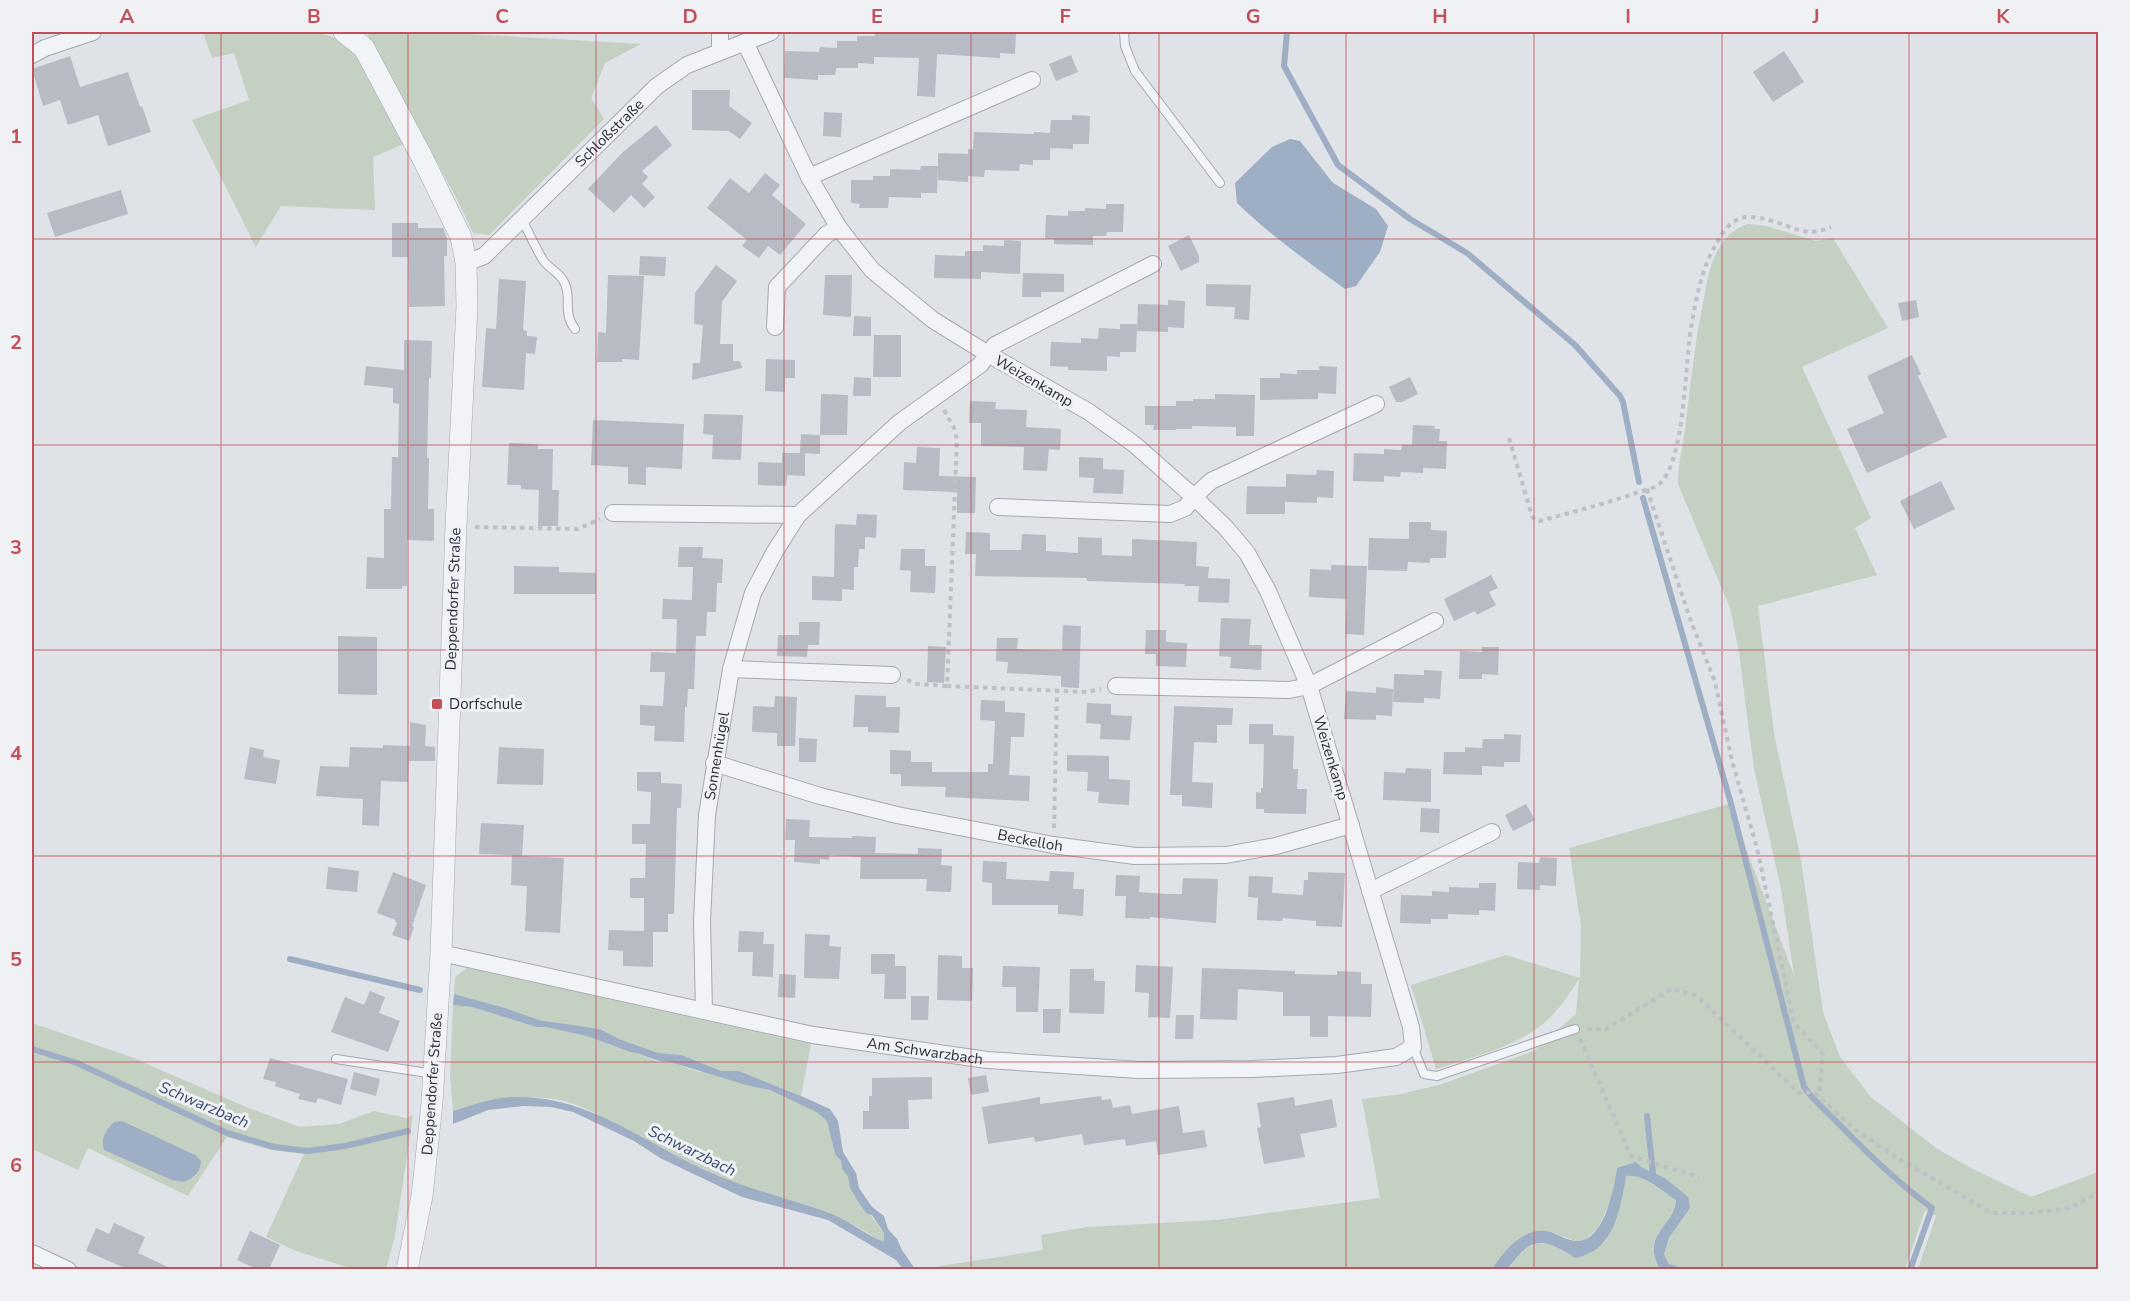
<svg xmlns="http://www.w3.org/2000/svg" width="2130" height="1301" viewBox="0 0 2130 1301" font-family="'Nunito Sans',sans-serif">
<rect width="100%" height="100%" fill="#dfe2e7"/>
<g fill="#c4d0c1" fill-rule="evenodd">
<polygon points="203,32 318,32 344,41 361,62 403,144 373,157 375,210 281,206 256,247 192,120 249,100 234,53 212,58"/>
<polygon points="366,32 435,32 641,44 605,63 591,98 604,119 489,235 473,233 458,201"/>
<path d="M1748,224l18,2 50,15 17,-3 55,90 -86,39 69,151 -16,10 22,47 -119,31 16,128 27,126 22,152 17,45 31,40 65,51 37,21 58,28 67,-25v97h-180l18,-53 -11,-6 -20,59h-219l-17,-5 -5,-10 5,-16 21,-30 -25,-30 -24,-11 -24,1 -5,30 -14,30 -12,11 -10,2 -28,-10 -28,7 -18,16 -10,15 -561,1 9,-4 103,-16 -2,-15 46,-8 130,-7 163,-22 -18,-99 40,-5 40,-10 92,-33 42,-37 3,-35c-10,15 -21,33 -35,44 -30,25 -72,34 -108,46l-25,-84 95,-30 74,23 1,-52 -12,-78 160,-44 65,171 -13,-86 -27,-120 -15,-117 -9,-44 -52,-124c0,-23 6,-40 8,-63 5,-40 9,-79 17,-118 3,-15 5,-31 11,-45 7,-16 17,-29 34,-34z"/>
<polygon points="467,968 811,1044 801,1096 739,1071 723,1071 681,1055 658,1053 619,1039 600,1029 539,1020 505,1008 454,994 455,977"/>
<path d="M453,1005l19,2 64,20h9l42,9 43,16h5l23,10h12l29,10h8l63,18 46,22 11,9 8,32 6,8 1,8 6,8 2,11 34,45v10c-17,-10 -34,-22 -52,-29 -41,-15 -85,-25 -125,-43 -36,-17 -69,-38 -105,-54 -13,-7 -28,-14 -42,-17 -38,-7 -71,0 -107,11l-3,-35z"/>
<path d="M32,1023l99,34 115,50 54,20 39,-3 35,-13 32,7 7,-3 -18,121 -9,33h-33l-57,-18 -30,-14 38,-83 -33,-4 -44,-13 -39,59 -100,-48 -10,22 -46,-21zM114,1122l83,53 -13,7 -80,-47z"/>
<path d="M1632,1175l11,3 33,22c-2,27 -36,34 -16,69l-152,1c23,-34 34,-33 67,-12l31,-17 7,-14 13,-51z"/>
</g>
<g fill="#9eaec4">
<path d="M1290,139l10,2 33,42 43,26 12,17 -8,26 -24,34 -11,3c-37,-27 -75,-54 -108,-86l-2,-20 37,-36z"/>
<path d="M454,994l51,14 34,12 61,9 19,10 39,14 23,2 41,16h17l62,25 29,13 8,12 5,31 13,21 3,15 13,19 12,9 4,13 9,10 5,11 13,19h-12l-7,-9 -68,-40 -86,-23 -82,-39 -26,-17 -61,-29 -22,-5 -28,-1 -35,4 -35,14v-13c20,-6 40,-14 62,-14 72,-2 129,45 192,74 40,18 84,28 125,43 18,7 34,21 52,28v-9l-12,-18 -5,-1 -8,-11 -9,-15 -2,-11 -6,-8 -1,-8 -6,-7 -8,-33 -11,-9 -46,-22 -20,-4 -80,-24c-18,0 -28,-10 -40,-10l-43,-16 -42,-9h-9l-64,-20 -19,-2z"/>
<path d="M122,1121l73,34 6,6c-1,12 -6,16 -17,21l-12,-2 -68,-30c-4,-12 2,-20 10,-28z"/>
<path d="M1636,1162l5,5 24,11 23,19 2,11 -21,30 -5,16 5,10 17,5h-26c-20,-35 15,-43 16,-69 -14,-9 -33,-27 -50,-24 -6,33 -11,75 -51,82 -33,-21 -44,-22 -67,11h-16c12,-19 33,-44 59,-37 8,3 18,9 26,9 28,0 37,-53 40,-73z"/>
</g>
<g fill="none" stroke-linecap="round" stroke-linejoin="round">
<g stroke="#9eaec4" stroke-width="6">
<polyline points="1287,32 1284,66 1338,165 1410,219 1467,253 1575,345 1620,396 1623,402 1639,482"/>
<path d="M1643,498l87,302 74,287c10,14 23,25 35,37 30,31 59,59 93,84l-22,62"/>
<polyline points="290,959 420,990"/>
<polyline points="32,1049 77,1063 227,1133 274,1147 308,1151 345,1146 408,1131"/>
<polyline points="1647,1116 1653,1173"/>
</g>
</g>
<g fill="#b7bbc3">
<polygon points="875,32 1016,32 1015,54 1000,53 1000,58 937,54 935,97 917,96 919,58 874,57 874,64 858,63 858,68 836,68 835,75 818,75 818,80 784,78 785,51 819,52 820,47 837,48 837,41 857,41 857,36 875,36"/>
<polygon points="1784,51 1804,82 1773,102 1753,72"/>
<polygon points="1071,55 1078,72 1056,81 1049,64"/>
<polygon points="70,56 80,87 128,72 140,107 142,106 151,132 108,146 98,115 68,125 60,100 43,106 32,69"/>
<polygon points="692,90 730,90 729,106 752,123 740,139 729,131 692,130"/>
<polygon points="824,112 842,113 841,137 823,136"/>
<polygon points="1072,115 1090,116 1089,144 1073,144 1073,149 1050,148 1050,160 1033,160 1033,165 1020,164 1019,171 985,170 984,177 968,176 968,182 938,180 938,153 968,154 968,149 973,149 974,132 1034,134 1034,132 1050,133 1051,120 1072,120"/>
<polygon points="656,125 672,145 642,171 648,177 642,184 655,197 644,208 631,195 614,213 588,189 623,152"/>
<polygon points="921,166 938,166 937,193 921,193 921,198 889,197 888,208 859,208 860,204 851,203 851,180 873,180 873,176 890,176 890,169 920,170"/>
<polygon points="765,173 780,185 772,195 806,224 780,255 768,246 759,258 742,246 747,240 707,208 730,178 749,193"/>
<polygon points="121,190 128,214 55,237 47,213"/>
<polygon points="1106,204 1124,204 1123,232 1107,232 1106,236 1093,236 1093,245 1054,244 1054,239 1045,239 1046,215 1068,216 1068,211 1085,211 1085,208 1106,209"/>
<polygon points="392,223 418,223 418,228 443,228 447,238 447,256 444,256 445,306 409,307 408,257 392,257"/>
<polygon points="1189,235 1199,256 1199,262 1181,271 1168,246"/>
<polygon points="1004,240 1021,241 1020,274 981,272 981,279 934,278 935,255 965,256 965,251 983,251 983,245 1004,246"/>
<polygon points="640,256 666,257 665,276 639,275"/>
<polygon points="716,265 737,281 722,302 720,344 733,344 733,361 740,361 742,368 692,380 693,363 700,363 703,325 694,324 695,293"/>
<polygon points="1023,273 1064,274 1064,292 1041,292 1041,297 1022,297"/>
<polygon points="608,275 644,276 639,360 622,359 622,362 597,362 598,332 606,333"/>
<polygon points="825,275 852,275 851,317 823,315"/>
<polygon points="499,279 526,281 523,330 527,331 527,336 537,337 535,354 526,353 524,390 482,387 486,328 496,329"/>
<polygon points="1206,284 1251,285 1249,320 1234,319 1235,307 1206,306"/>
<polygon points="1168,300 1185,301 1184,328 1168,327 1168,332 1137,331 1138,304 1168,305"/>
<polygon points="1916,300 1919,317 1902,321 1898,303"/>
<polygon points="854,316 871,317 871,336 853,336"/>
<polygon points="1120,324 1137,324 1136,352 1120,352 1120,357 1107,356 1107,371 1068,370 1068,367 1050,366 1051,342 1081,343 1081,338 1098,339 1099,328 1120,329"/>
<polygon points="874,335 901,335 901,377 873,377"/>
<polygon points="404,340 432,341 431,378 429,378 427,458 429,458 428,509 434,509 434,541 407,540 407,586 402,586 402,589 366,589 367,557 384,558 384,509 391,509 392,457 398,457 399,404 393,403 393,388 364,385 366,366 404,370"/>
<polygon points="1912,355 1921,374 1918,376 1947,437 1867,473 1847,429 1884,413 1867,376"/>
<polygon points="766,359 795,360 795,378 785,378 785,392 765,391"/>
<polygon points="1319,366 1337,367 1336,394 1318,393 1318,399 1260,400 1260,378 1280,378 1280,373 1297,374 1297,370 1319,370"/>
<polygon points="854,377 871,378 871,396 853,396"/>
<polygon points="1410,377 1418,394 1402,402 1396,402 1389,387"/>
<polygon points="821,394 848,395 847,435 820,435"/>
<polygon points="1215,394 1255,395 1254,436 1236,436 1236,427 1192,426 1192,429 1176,429 1176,430 1153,430 1154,425 1145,425 1145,406 1176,406 1176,401 1193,401 1193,399 1215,399"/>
<polygon points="970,401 996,402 995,409 1027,410 1026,427 1061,429 1060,450 1049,449 1047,471 1023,470 1024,447 981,446 981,423 969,423"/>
<polygon points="704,414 743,415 741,460 712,459 713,435 703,434"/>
<polygon points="593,420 684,424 682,469 646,467 646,485 628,484 628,467 591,465"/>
<polygon points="1413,425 1435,426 1434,429 1440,429 1439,441 1447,441 1446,469 1423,468 1423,473 1401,472 1400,477 1384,476 1384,482 1353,481 1354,453 1384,454 1384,449 1401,450 1402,445 1412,445"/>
<polygon points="801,434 820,435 820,454 800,453"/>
<polygon points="509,443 538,444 538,449 553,449 552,490 559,490 558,526 538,526 539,490 521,489 521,485 507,485"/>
<polygon points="917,447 940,448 939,476 976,477 975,513 957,513 957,492 903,490 904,462 916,463"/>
<polygon points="782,453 805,453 805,476 787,475 786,486 758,485 758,462 782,463"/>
<polygon points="1079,457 1103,458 1103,469 1124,470 1123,494 1093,493 1094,478 1079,477"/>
<polygon points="1317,470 1334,471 1333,498 1317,497 1317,503 1285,502 1285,514 1246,514 1247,486 1286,487 1286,474 1316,475"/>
<polygon points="1941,481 1955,509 1914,529 1900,501"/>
<polygon points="857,514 877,515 876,538 865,537 865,549 859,549 858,567 854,567 854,590 842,589 842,601 812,600 812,576 834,577 835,524 856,525"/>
<polygon points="1409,522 1431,522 1431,530 1447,531 1446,558 1430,558 1430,563 1408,562 1407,571 1368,570 1369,538 1409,539"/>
<polygon points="966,532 990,533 990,550 1021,550 1022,534 1046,535 1046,551 1078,553 1078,537 1102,538 1102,555 1132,556 1132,539 1197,542 1196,566 1209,567 1208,578 1230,579 1229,603 1198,602 1199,586 1185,586 1185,584 1087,581 1087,578 975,576 976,554 965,554"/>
<polygon points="679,547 703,547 702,558 723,559 722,583 717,583 716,612 707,612 706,636 696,636 694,689 688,689 687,707 685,707 684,742 654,741 655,726 640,725 640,705 663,706 665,672 650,672 651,652 676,653 677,619 662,619 663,599 692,600 693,567 678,567"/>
<polygon points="901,549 925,549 925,566 936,566 935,593 910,592 911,571 900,570"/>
<polygon points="1331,565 1367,566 1364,635 1345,634 1347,599 1309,597 1310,569 1331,570"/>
<polygon points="514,566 559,567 559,572 596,573 596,594 514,594"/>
<polygon points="1491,575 1498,588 1489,592 1496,605 1477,615 1475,611 1454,621 1444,599"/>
<polygon points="1221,618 1251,619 1249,645 1262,645 1261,670 1230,668 1231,657 1219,656"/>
<polygon points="799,622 820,622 819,645 808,645 807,657 777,656 778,635 799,635"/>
<polygon points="1063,625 1081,626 1079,688 1061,687 1061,676 1007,673 1008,662 996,661 997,638 1018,638 1017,649 1062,651"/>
<polygon points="1146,630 1166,630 1166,642 1187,643 1186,667 1156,666 1156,654 1145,654"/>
<polygon points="338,636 377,637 377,695 338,694"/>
<polygon points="928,646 946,647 944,683 927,682"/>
<polygon points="1482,647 1499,647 1498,675 1482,674 1482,679 1459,679 1460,651 1482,652"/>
<polygon points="1424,670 1442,671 1440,699 1424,698 1424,703 1393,702 1394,674 1424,675"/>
<polygon points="1376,687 1393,689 1392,716 1376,715 1376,720 1344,719 1346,691 1376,693"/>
<polygon points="855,695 886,696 886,707 900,707 899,733 868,732 868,727 853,727"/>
<polygon points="775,696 797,697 795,746 777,746 777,733 752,732 753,706 774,707"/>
<polygon points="981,700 1005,701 1005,712 1025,713 1024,737 1011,737 1009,775 1030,776 1029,801 945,797 946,787 901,786 901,774 890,774 890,750 911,751 911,762 932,762 932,772 988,772 988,764 993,764 995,721 980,720"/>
<polygon points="1087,703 1111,704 1111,715 1132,716 1130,740 1100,739 1101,724 1086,723"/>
<polygon points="1174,706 1233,708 1232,725 1217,725 1217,743 1194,742 1192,782 1213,783 1212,808 1182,806 1182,795 1170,795"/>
<polygon points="410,722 426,725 425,746 435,747 435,761 409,761 408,782 381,781 379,826 362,825 363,799 316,796 320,766 349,767 350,747 383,748 383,745 410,746"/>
<polygon points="1249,724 1273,724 1273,735 1294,736 1293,769 1298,769 1297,789 1307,789 1306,814 1264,813 1264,809 1256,809 1256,792 1261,793 1261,788 1263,788 1264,744 1249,744"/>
<polygon points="1504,734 1521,735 1520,762 1504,762 1504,767 1482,766 1482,775 1443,774 1444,752 1465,752 1465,747 1482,748 1483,739 1504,739"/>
<polygon points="799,738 817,739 816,762 799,762"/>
<polygon points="250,747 264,750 263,757 280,760 276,784 244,779"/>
<polygon points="499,747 544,749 543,785 497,784"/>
<polygon points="1067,755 1109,756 1109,779 1130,780 1129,805 1098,803 1099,792 1087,791 1088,772 1067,771"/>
<polygon points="1406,768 1431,769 1431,802 1383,800 1384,772 1405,773"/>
<polygon points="637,772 661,772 661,783 682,784 681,808 677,808 674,914 668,914 668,932 653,932 653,967 623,966 623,951 608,950 609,930 644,931 644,898 630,898 630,878 645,878 646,844 632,844 632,824 650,824 651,792 637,791"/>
<polygon points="1526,804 1535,820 1513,831 1505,815"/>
<polygon points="1421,808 1440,809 1439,833 1420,832"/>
<polygon points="786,819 810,820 809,837 852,838 852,836 876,837 875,853 918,854 918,848 942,849 941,865 952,866 951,892 926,891 927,879 860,879 861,857 829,855 829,860 820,859 820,864 794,862 795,840 785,840"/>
<polygon points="481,823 524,825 522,856 564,858 560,933 525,931 527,886 511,885 512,855 479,854"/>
<polygon points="1540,857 1557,858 1556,886 1540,885 1540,890 1517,889 1518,862 1539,863"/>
<polygon points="983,861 1007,862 1006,879 1049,881 1050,871 1074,872 1073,889 1084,889 1083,916 1058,914 1058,905 992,905 992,883 982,882"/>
<polygon points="328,867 359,871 357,892 326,889"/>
<polygon points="393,872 426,885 412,926 414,927 409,941 392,935 397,923 395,922 396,920 377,913"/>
<polygon points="1308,872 1345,873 1342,927 1316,926 1316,921 1283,918 1282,921 1257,920 1258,898 1248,897 1249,876 1273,877 1272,893 1303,895 1304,880 1308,880"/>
<polygon points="1116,875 1140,876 1139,892 1165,894 1182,894 1183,878 1218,879 1216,923 1150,917 1150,919 1125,918 1126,896 1115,896"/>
<polygon points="1479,883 1496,883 1495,911 1479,910 1479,915 1448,914 1448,919 1431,919 1431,924 1400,923 1401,895 1432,896 1432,891 1449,892 1449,887 1479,888"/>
<polygon points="739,931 764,932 763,944 774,944 773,977 752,976 753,952 738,952"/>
<polygon points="805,934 830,935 829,946 841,947 839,979 804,978"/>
<polygon points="871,954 895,954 895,966 906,966 906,999 884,999 885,974 871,974"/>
<polygon points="938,955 962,956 962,968 973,968 972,1001 937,1000"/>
<polygon points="1136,965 1173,967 1170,1018 1148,1017 1149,993 1135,992"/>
<polygon points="1003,966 1040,967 1038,1012 1016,1012 1016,987 1002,987"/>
<polygon points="1202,968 1295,971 1295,974 1337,975 1337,971 1361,972 1361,984 1372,984 1371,1017 1328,1016 1328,1037 1310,1037 1310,1016 1283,1016 1283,992 1238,989 1237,1020 1200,1019"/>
<polygon points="1070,969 1094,969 1094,981 1105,981 1104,1014 1069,1013"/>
<polygon points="779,974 796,975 795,998 778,997"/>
<polygon points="370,991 385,997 379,1013 400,1021 388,1052 331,1032 345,997 364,1005"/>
<polygon points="911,996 929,996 928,1020 911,1020"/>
<polygon points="1043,1009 1061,1009 1060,1033 1043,1033"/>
<polygon points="1176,1015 1194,1015 1193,1039 1175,1039"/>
<polygon points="270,1058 348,1079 341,1105 318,1098 316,1103 298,1099 300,1094 275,1086 276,1082 263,1079"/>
<polygon points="354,1072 380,1079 376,1096 350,1089"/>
<polygon points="986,1075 989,1092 971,1095 968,1078"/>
<polygon points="932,1077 932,1099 908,1100 909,1129 863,1129 863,1111 869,1111 869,1096 872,1096 872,1078"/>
<polygon points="1101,1096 1102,1100 1111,1099 1113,1108 1130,1105 1132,1114 1179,1106 1183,1133 1204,1130 1207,1147 1158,1155 1156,1141 1126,1146 1125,1139 1084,1145 1082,1134 1035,1142 1034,1137 988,1144 982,1107 1040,1097 1040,1104"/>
<polygon points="1294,1097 1295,1106 1332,1099 1337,1127 1300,1134 1305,1157 1264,1164 1257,1128 1261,1127 1257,1103"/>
<polygon points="114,1223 145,1237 138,1253 172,1269 127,1269 86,1251 96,1228 109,1234"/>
<polygon points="250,1231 280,1245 269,1269 257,1269 237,1260"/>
</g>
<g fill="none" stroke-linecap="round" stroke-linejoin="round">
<g stroke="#a5a9b1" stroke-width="10">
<g id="service">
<polyline points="1124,32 1125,46 1135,71 1220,183"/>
<path d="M521,218c8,14 14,29 22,42 7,10 18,13 22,24 7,16 -3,28 10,45"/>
<polyline points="1413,1047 1424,1074 1437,1076 1575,1029"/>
<polyline points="336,1059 434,1074"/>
</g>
</g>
<g stroke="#a5a9b1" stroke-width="18">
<g id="minor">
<polyline points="720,51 720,32"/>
<polyline points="32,55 45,48 93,32"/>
<polyline points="809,177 1032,80"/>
<path id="s1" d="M466,263l18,-7 173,-170 30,-21 84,-33"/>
<polyline points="775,327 777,287 827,234 839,228"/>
<polyline points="998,507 1170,514 1185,508 1194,497 1211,481 1376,404"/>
<polyline points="613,513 798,515"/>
<polyline points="731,669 892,675"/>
<polyline points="1116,686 1289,690 1309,686 1435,621"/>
<path id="s2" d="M714,763l106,33 77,19 156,30 82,11 91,-1 50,-9 75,-21"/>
<polyline points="1370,891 1492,832"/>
<path id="s3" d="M441,953l372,82 174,25 152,10 114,-1 84,-4 59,-8 17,-10 -2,-20 -102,-341 -41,-95 -21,-38 -21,-25 -32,-31 -60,-53 -45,-32 -101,-58 -55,-34 -61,-50 -33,-42 -30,-51 -64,-135"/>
<path id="s4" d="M704,1011l-2,-90 5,-106 24,-146 22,-76 21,-40 24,-38 102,-93 80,-57 15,-20 158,-81"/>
<polyline points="32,1253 68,1270"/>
</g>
</g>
<g stroke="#a5a9b1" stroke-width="22">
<polyline id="tertiary" points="344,32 364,48 423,159 461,237 466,263 467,307 456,526 441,953 432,1103 422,1196 407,1270"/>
</g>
<g stroke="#bec0c6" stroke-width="4" stroke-dasharray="4.5 4.5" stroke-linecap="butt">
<polyline points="944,410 954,428 957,440 947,686 1087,692 1101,689"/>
<path d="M1509,438l23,78 3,4 5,1c32,-9 65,-17 96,-28 7,-2 16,-4 22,-8 27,-19 27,-123 33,-157 5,-28 10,-58 24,-82 5,-9 11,-20 20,-25 19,-13 54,9 74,11 8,0 15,-2 22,-5"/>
<polyline points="1647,489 1689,616 1715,682 1732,761 1757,848 1794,1023 1823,1054 1819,1096"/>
<polyline points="475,527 578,529 600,519"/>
<polyline points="907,680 917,684 947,686"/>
<polyline points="1054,828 1057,691"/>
<polyline points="1587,1029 1606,1029 1671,989 1697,996 1799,1093 1813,1092 1856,1130 1899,1159 1992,1213 2032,1213 2069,1208 2098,1193"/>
<polyline points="1580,1039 1631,1156 1699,1177"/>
</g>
<use href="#service" stroke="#f2f3f6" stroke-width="8"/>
<use href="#minor" stroke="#f2f3f6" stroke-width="16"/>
<use href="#tertiary" stroke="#f2f3f6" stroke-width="21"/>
</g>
<path fill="none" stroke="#c0505a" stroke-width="1.5" stroke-opacity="0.55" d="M221,32v1238M408,32v1238M596,32v1238M784,32v1238M971,32v1238M1159,32v1238M1346,32v1238M1534,32v1238M1722,32v1238M1909,32v1238M32,239h2066M32,445h2066M32,650h2066M32,856h2066M32,1062h2066"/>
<rect fill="#c0505a" stroke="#eff1f5" stroke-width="2" x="431" y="698" width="12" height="12" rx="3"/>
<g text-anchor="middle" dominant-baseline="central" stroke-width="6" stroke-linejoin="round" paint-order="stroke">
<g font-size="15" fill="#2a2f3d" stroke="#eff1f5">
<text stroke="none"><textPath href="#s1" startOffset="195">Schloßstraße</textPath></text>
<text transform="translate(1034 381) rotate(30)">Weizenkamp</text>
<text transform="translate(453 599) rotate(-88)">Deppendorfer Straße</text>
<text stroke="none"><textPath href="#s4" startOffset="256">Sonnenhügel</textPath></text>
<text transform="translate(1331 758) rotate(73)">Weizenkamp</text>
<text stroke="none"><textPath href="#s2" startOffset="326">Beckelloh</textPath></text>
<text stroke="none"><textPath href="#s3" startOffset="494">Am Schwarzbach</textPath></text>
<text transform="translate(432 1084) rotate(-86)">Deppendorfer Straße</text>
</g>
<g font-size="15" fill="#2a2f3d" stroke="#eff1f5" text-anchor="start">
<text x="449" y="704">Dorfschule</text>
</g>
<g font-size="16" font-style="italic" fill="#384c6c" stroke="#eff1f5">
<text transform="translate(204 1105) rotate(23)">Schwarzbach</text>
<text transform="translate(692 1151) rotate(26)">Schwarzbach</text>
</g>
</g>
<rect width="2130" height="1301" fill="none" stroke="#eff1f5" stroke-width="66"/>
<rect x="33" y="33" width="2064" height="1235" fill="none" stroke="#c0505a" stroke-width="2"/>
<g font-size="20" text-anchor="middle" font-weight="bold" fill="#c0505a">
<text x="127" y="23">A</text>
<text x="314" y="23">B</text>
<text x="502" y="23">C</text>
<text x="690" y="23">D</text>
<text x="877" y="23">E</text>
<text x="1065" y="23">F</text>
<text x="1253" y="23">G</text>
<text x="1440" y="23">H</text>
<text x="1628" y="23">I</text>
<text x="1816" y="23">J</text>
<text x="2003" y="23">K</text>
<text x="16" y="143">1</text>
<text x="16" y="349">2</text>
<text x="16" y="554">3</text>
<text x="16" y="760">4</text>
<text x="16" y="966">5</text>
<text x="16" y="1172">6</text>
</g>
</svg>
